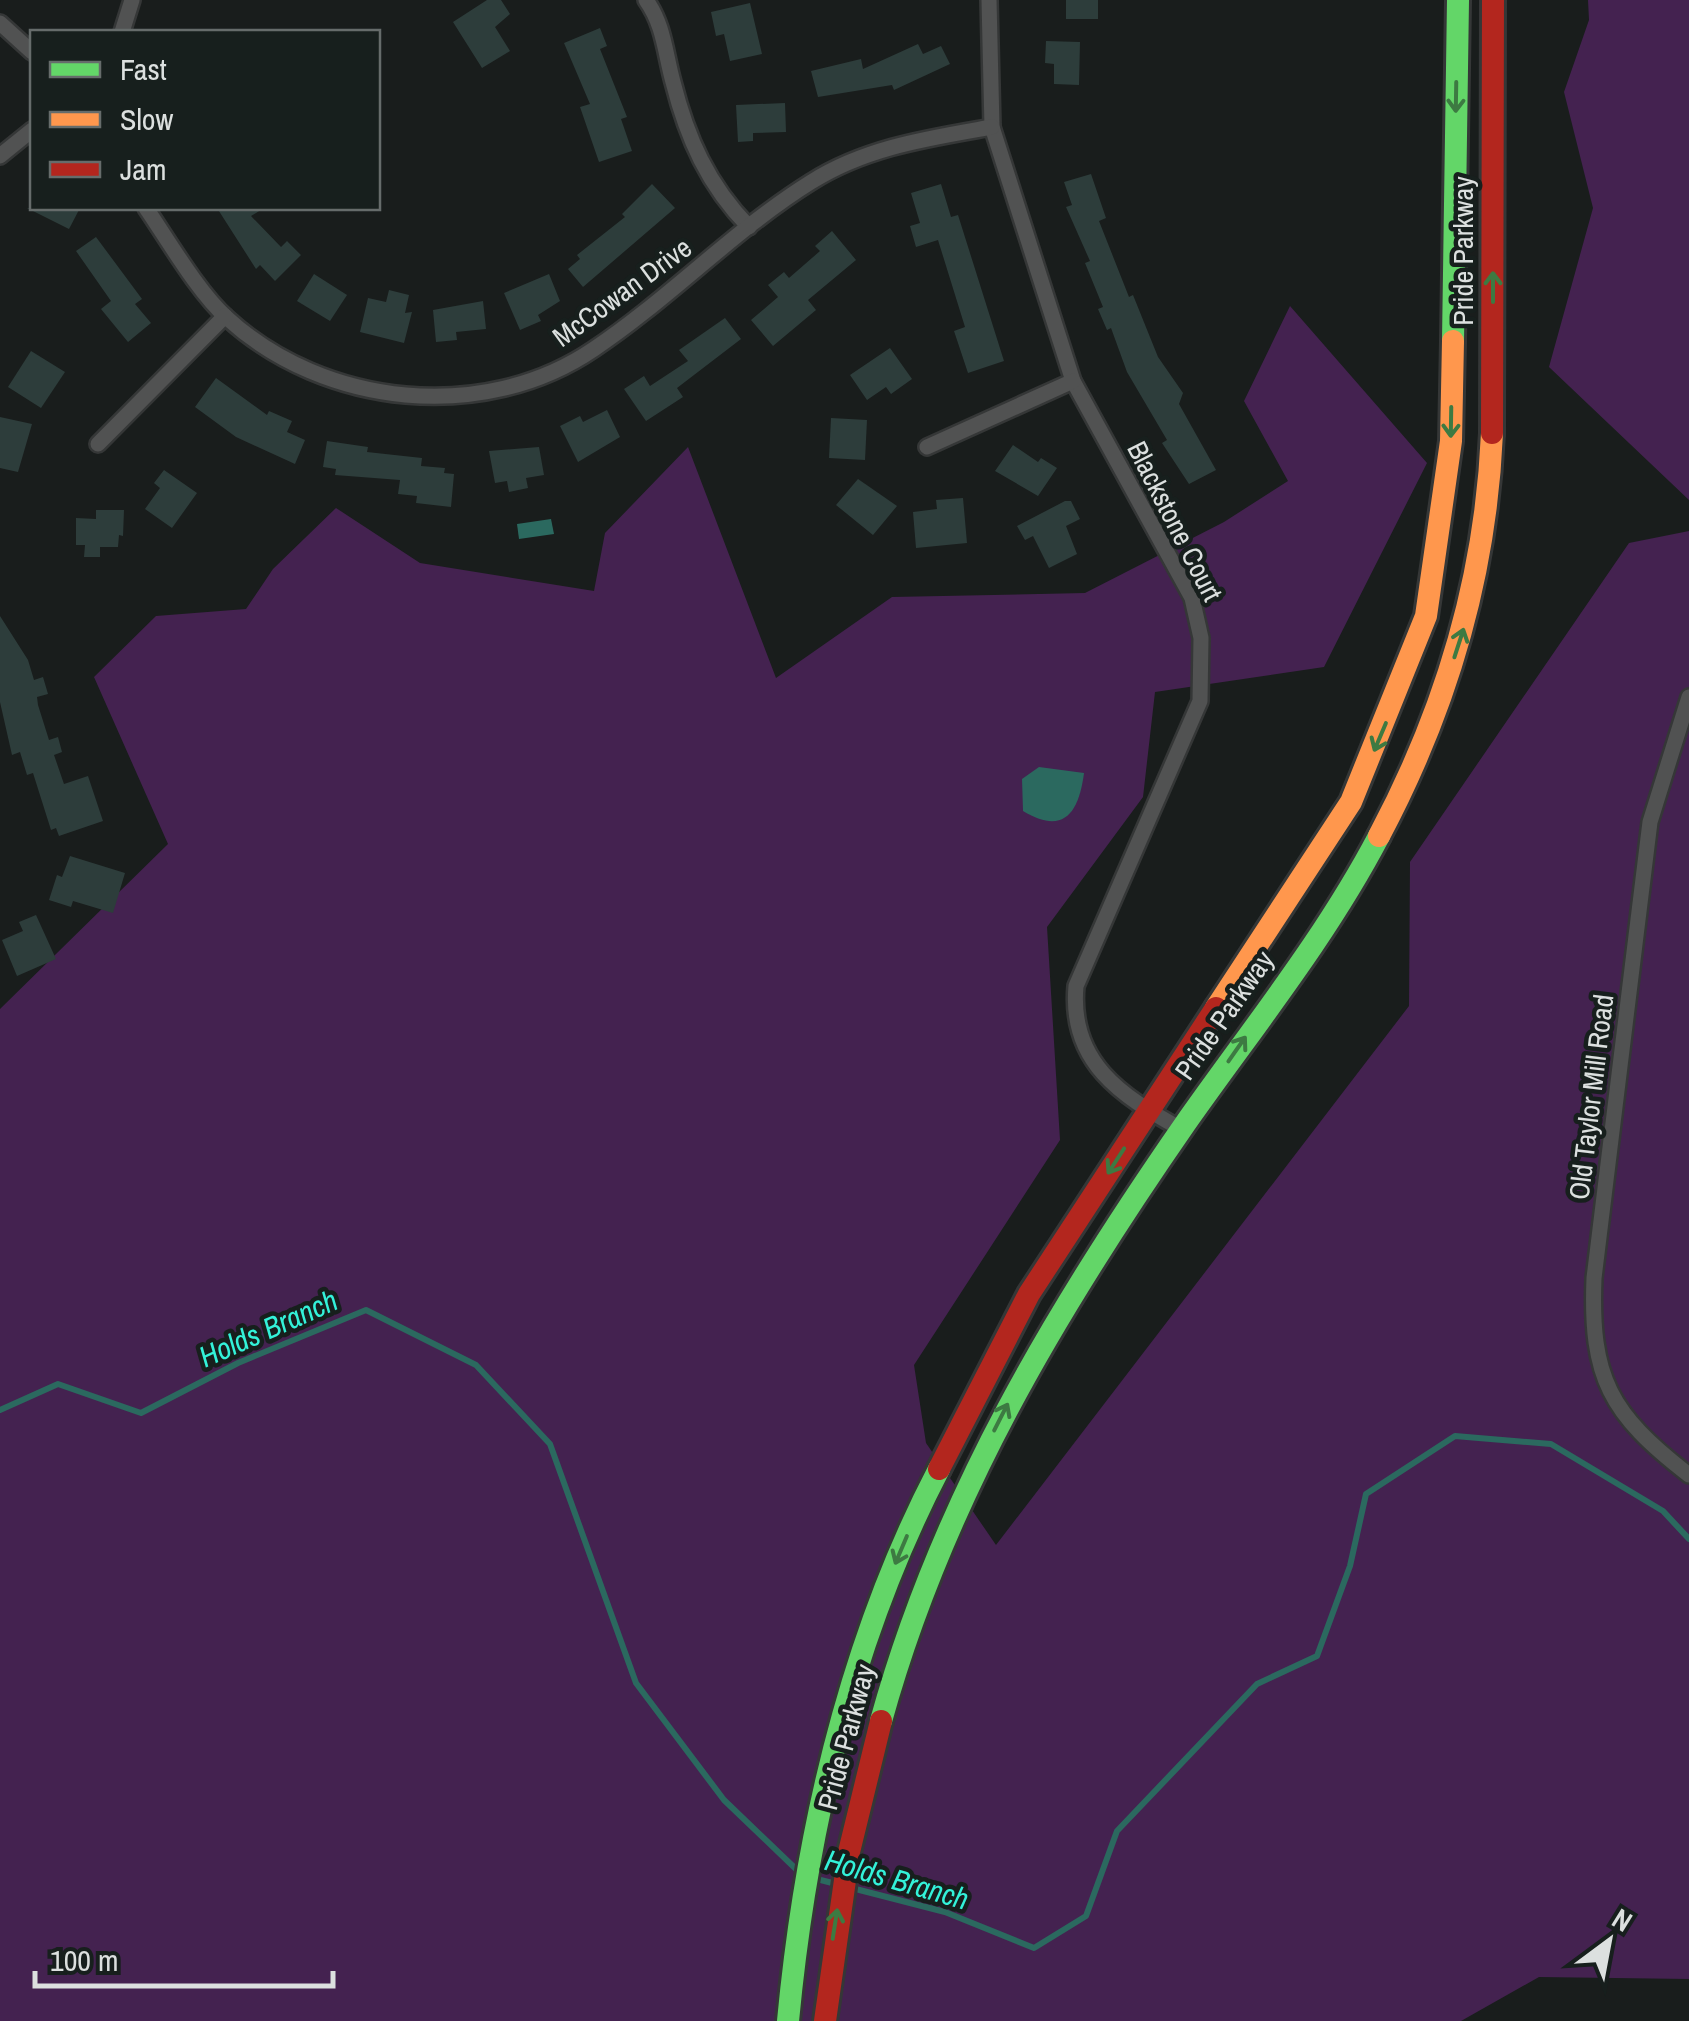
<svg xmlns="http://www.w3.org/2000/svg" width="1689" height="2021" viewBox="0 0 1689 2021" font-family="'Archivo Narrow',sans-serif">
<rect width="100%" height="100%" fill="#191d1c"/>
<g fill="#442250">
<polygon points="1588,0 1689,0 1689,500 1549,367 1593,208 1564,92 1589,20"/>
<polygon points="1290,306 1427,463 1324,667 1155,692 1143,797 1047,927 1060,1140 914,1365 926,1443 996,1545 1409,1006 1410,862 1629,543 1689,531 1689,1979 1539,1977 1461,2021 0,2021 0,1009 168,844 94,677 156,616 246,609 273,569 336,508 420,563 594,591 605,533 688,447 776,678 892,597 1085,593 1224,522 1288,481 1244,401"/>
</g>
<g fill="#2b695f">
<polygon points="551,519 554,534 519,539 517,524"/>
<path d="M1039,767l45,6c-5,39 -20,63 -61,38l-1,-32z"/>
</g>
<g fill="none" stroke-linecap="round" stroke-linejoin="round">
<g stroke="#2b695f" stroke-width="6">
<polyline points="0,1410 58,1384 141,1413 238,1363 366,1310 476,1365 550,1444 636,1683 724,1800 798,1871"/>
<polyline points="809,1877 945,1912 1034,1948 1086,1916 1117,1831 1257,1684 1317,1656 1350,1566 1366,1494 1455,1436 1551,1444 1663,1511 1689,1539"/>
</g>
</g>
<g fill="#2d3d3b">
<polygon points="487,0 501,0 510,14 495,27 510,51 482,68 453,22"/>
<rect x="1066" y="0" width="32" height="19"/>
<polygon points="750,3 762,54 730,61 724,34 716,36 711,12"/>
<polygon points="600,28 607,46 600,49 627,117 621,119 632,151 599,162 580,107 590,104 564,43"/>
<polygon points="1046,41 1080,42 1079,85 1054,84 1054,64 1045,63"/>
<polygon points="918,44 923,54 941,46 950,64 894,90 892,85 818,97 811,71 861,59 863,69"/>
<polygon points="785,103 786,132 753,133 753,141 738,142 736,105"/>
<polygon points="1091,174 1106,218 1099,221 1129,297 1133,295 1158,357 1183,393 1179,404 1216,470 1189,484 1162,443 1167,440 1127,372 1111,328 1107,330 1098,309 1103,307 1085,263 1090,261 1066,207 1072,205 1064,182"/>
<polygon points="652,184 675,208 583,287 568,269 580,259 577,255 625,217 622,214"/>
<polygon points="941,184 951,217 958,215 1004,361 968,373 954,331 965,327 938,240 916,247 910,226 920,223 911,193"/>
<polygon points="27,208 80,208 69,229"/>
<polygon points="217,208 264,208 251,216 281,247 287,241 301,255 275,281 260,265 256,269"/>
<polygon points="832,231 856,260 808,300 816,310 773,346 751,320 778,297 768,285 784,272 789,278 820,251 815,246"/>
<polygon points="96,237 142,299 135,304 151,323 128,342 101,309 111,301 76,251"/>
<polygon points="314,274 347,295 330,321 297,301"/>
<polygon points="549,274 560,301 538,315 541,321 520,330 504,293"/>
<polygon points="389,290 409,295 405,313 412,312 404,343 360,332 368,298 386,302"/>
<polygon points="483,301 486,329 456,332 457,340 436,342 433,310"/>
<polygon points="725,318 741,339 677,388 683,397 646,421 624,389 644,376 650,386 688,361 679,350"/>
<polygon points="890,348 912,379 891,394 886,387 867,400 850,375"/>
<polygon points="31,351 65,372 41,408 8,387"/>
<polygon points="216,378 267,415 269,411 292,421 287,432 305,440 295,464 236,437 195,407"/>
<polygon points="607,410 620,437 578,462 560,426 580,416 583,422"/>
<polygon points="0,417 32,424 18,472 0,468"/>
<polygon points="831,418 867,420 865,460 829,458"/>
<polygon points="327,441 368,447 367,452 422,458 421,466 445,468 444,473 454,474 451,507 416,503 417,496 398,494 400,480 335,475 336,469 323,467"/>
<polygon points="1013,445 1038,462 1041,458 1057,468 1038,496 995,471"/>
<polygon points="539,447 544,475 526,478 528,488 509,492 507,481 495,483 489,451"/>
<polygon points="164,470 197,493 172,528 145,509 160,488 154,483"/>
<polygon points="858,479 897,506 873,535 836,505"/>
<polygon points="963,498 967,543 916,548 913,512 937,509 936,500"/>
<polygon points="1065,501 1071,501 1080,519 1066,526 1077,554 1049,568 1033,536 1025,540 1017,526"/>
<polygon points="96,510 124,510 123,536 119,535 118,547 100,547 100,557 84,557 85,545 76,545 76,518 96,519"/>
<polygon points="0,616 28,660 34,680 43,677 48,694 37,697 38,705 49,740 58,737 62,752 54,755 64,784 88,776 103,821 59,836 56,828 51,830 33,773 27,775 20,752 12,755 0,702"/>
<polygon points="70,856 125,873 113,913 73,901 71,907 49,900 57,875 62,877"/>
<polygon points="36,915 56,959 17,976 2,940 23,931 19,922"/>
</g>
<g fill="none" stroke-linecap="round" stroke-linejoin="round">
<g stroke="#353737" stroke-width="20">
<g id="street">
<path d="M646,0c18,25 19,53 27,82 14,56 35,103 76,145"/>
<path d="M989,0l3,127 81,254 119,217 9,40 -1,63 -124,285c-7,76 45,110 105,143"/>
<polyline points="0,23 32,52"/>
<polyline points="122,32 132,0"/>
<polyline points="0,156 32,130"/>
<path d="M146,208c22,32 52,84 81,110 97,89 257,106 367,31 76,-51 140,-119 217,-167 55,-35 119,-44 181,-55"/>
<polyline points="98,444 225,316"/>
<polyline points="927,447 1073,381"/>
<path d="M1689,697l-39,125 -56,456c-4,100 16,136 95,197"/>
</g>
</g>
<g stroke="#353737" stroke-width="28">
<g id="fast">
<polyline points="1453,341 1458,0"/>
<path d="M881,1721c61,-221 175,-411 304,-597 66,-94 140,-185 194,-288"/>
<path d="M788,2021c18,-190 62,-381 151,-552"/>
</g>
</g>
<g stroke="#353737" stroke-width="28">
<g id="slow">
<path d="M1379,836c67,-126 107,-260 113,-403"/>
<polyline points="1216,1008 1351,802 1426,616 1451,441 1453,341"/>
</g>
</g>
<g stroke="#353737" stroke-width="28">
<g id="jam">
<polyline points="1492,433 1493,0"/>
<polyline points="939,1469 1029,1294 1216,1008"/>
<polyline points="825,2021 849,1852 881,1721"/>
</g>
</g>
<use href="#street" stroke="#515252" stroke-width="15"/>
<use href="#fast" stroke="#63d668" stroke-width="22"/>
<use href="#slow" stroke="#ff974d" stroke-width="22"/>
<use href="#jam" stroke="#b3261e" stroke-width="22"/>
</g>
<defs><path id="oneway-shaft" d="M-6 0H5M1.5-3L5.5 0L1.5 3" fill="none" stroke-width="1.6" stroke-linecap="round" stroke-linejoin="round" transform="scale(2.5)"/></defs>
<g stroke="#3d7a42">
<use href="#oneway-shaft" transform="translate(1456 97) rotate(91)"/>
<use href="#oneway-shaft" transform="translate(1493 287) rotate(-90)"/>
<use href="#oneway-shaft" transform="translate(1451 422) rotate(91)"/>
<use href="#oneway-shaft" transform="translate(1459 643) rotate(-72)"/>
<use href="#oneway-shaft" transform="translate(1380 737) rotate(113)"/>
<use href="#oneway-shaft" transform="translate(1237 1049) rotate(-55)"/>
<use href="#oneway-shaft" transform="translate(1116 1161) rotate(123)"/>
<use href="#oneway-shaft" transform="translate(1001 1417) rotate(-63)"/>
<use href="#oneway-shaft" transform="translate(901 1550) rotate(113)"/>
<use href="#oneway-shaft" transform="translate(835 1924) rotate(-81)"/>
</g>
<g text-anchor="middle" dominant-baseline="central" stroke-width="9" stroke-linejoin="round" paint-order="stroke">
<g font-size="28" fill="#dce0df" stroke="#171f1d">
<text transform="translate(1463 251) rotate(-90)">Pride Parkway</text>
<text transform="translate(622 292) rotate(-36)">McCowan Drive</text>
<text transform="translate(1175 521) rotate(63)">Blackstone Court</text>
<text transform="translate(1224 1015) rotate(-55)">Pride Parkway</text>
<text transform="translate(1591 1097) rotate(-83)">Old Taylor Mill Road</text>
<text transform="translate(846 1737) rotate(-75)">Pride Parkway</text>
</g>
<g font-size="30" font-style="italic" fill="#33f2d9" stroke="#171f1d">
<text transform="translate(268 1328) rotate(-24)">Holds Branch</text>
<text transform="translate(897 1879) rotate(16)">Holds Branch</text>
</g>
</g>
<rect x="30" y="30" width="350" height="180" fill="#171f1d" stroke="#666c6b" stroke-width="2.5"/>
<rect x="50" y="62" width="50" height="15" fill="#63d668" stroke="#666c6b" stroke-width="2.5"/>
<text x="120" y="80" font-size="30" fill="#dce0df">Fast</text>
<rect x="50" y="112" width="50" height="15" fill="#ff974d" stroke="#666c6b" stroke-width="2.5"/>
<text x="120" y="130" font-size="30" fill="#dce0df">Slow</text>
<rect x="50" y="162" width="50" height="15" fill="#b3261e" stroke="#666c6b" stroke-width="2.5"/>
<text x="120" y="180" font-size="30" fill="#dce0df">Jam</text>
<g transform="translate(1609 1941) rotate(32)" stroke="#171f1d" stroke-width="8" paint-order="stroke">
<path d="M0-8L18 38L0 25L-18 38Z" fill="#dce0df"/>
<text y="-15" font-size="28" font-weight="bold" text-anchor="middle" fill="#dce0df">N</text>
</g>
<path d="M35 1971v15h298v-15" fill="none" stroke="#dce0df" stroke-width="5"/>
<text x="50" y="1971" font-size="30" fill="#dce0df" stroke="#171f1d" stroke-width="8" paint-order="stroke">100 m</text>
</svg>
